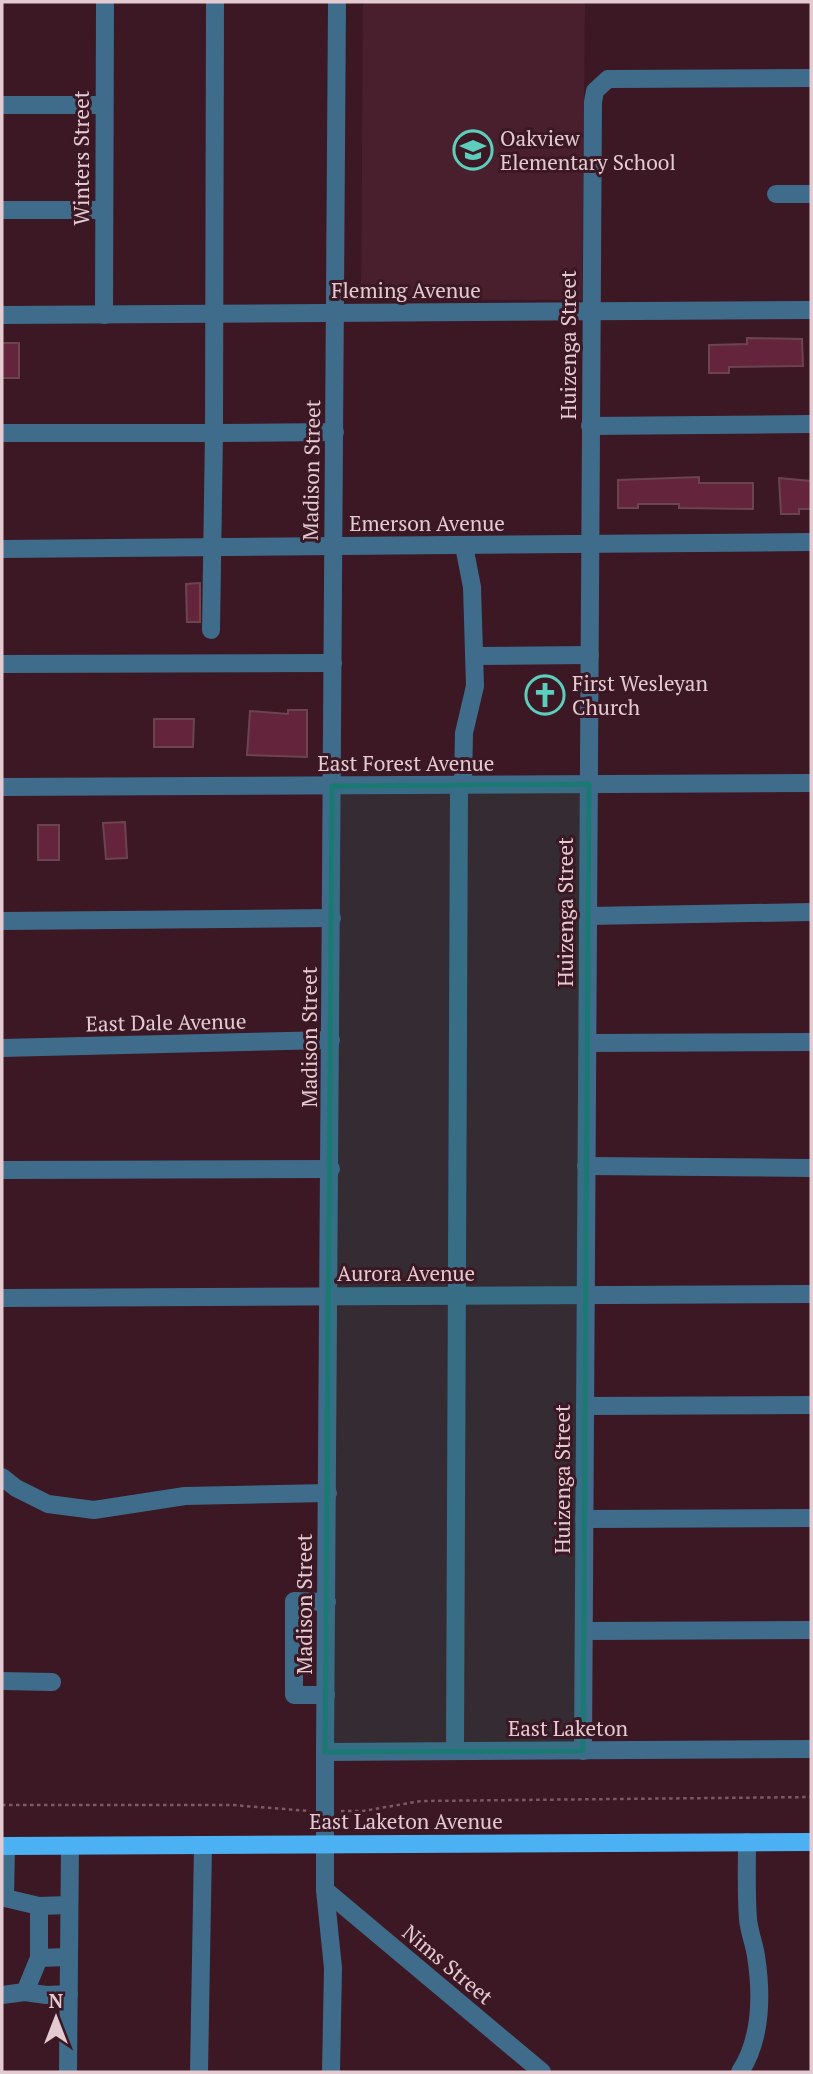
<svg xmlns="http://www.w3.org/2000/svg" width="813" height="2074" viewBox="0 0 813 2074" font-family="'PT Serif',serif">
<rect width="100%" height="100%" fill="#3b1824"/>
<polygon fill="#491f2d" points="363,2 585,2 582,300 361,299"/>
<g fill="#64243b" stroke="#6c4450" stroke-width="2">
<polygon points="747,338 802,339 803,366 729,367 729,373 709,373 709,345 747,344"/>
<rect x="2" y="343" width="17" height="35"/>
<polygon points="699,477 699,483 753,483 753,509 679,508 679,504 638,504 638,508 618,508 618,480"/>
<polygon points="779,478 811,481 811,509 799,509 799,514 781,514"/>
<polygon points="200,583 200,622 187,622 186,584"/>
<polygon points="288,710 307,710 307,757 247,755 250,711 288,714"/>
<polygon points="154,719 194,719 193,747 154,747"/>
<polygon points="125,822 127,858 106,859 103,823"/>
<rect x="38" y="825" width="21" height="35"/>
</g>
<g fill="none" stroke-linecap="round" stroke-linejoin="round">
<g stroke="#7a5b65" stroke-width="2.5" stroke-dasharray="3.5 3.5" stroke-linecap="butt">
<polyline points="2,1805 232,1805 310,1811"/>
<polyline points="341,1811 363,1811 421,1801 811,1797"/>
</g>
<g stroke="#3f6c8b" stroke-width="18">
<polyline points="215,2 214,433 335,432"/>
<polyline points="2,105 104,105"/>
<polyline points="776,194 811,194"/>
<polyline points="2,210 104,210"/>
<polyline points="2,315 811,310"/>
<polyline points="104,315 105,2"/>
<polyline points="590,426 811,424"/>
<polyline points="2,433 214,433 211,630"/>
<polyline points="2,549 811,542"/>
<polyline points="475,656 590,655"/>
<polyline points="2,664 333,663"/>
<polyline points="463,785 464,733 475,686 472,587 464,546"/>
<polyline points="2,787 811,783"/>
<polyline points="588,916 811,912"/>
<polyline points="2,921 332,918"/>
<polyline points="588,1043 811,1042"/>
<polyline points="2,1048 331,1040"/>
<polyline points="586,1166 811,1168"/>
<polyline points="2,1170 331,1169"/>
<polyline points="2,1298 811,1294"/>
<polyline points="585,1406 811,1405"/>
<polyline points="2,1477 16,1488 48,1504 94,1510 185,1496 328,1493"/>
<polyline points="584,1519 811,1518"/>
<polyline points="584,1631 811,1630"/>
<polyline points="2,1681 52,1682"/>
<polyline points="326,1695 294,1695 294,1601 327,1602"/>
<polyline points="455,1751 459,785"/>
<polyline points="583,1751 593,102 595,91 608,79 811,78"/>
<polyline points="325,1752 811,1749"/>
<polyline points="325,1890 542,2072"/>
<polyline points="2,1898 5,1898 6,1846"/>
<polyline points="5,1898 39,1906 69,1905"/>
<polyline points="39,1906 39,1958 68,1957"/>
<polyline points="25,1992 46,1995 69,1994"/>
<polyline points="2,1995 25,1992 39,1958"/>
<polyline points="68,2072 70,1846"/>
<polyline points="199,2072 203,1846"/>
<polyline points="331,2072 333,1968 325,1890 325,1752 337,2"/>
<path d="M740,2072c22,-34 22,-77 16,-116 -2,-13 -7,-25 -8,-37 -2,-26 -1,-52 -1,-77"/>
</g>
<polyline stroke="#4cb1f2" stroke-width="18" points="2,1846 811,1842"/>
</g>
<path fill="#1a7a73" fill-opacity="0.2" stroke="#1a7a73" stroke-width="5" stroke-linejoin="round" d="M589,784l-6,967 -258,1 7,-966z"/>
<defs>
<g id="school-ring" transform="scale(2.0125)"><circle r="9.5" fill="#3b1824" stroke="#5ccebb" stroke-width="1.5"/><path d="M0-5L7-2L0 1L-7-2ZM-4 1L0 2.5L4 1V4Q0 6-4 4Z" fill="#5ccebb"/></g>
<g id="church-ring" transform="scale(2.0125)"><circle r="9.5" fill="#3b1824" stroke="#5ccebb" stroke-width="1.5"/><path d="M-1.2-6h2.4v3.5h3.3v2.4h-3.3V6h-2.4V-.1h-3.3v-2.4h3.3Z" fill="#5ccebb"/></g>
</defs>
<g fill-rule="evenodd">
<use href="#school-ring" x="473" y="150"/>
<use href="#church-ring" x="545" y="695"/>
</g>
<g text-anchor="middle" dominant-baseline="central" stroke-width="6" stroke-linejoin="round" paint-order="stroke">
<g font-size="21" fill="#e3cbd1" stroke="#3b1824" text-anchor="start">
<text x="500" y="138">Oakview<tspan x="500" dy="24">Elementary School</tspan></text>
<text x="572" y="683">First Wesleyan<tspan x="572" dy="24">Church</tspan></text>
</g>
<g font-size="21" fill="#e3cbd1" stroke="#3b1824">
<text transform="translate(81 158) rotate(-90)">Winters Street</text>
<text x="406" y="290">Fleming Avenue</text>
<text transform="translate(568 345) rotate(-90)">Huizenga Street</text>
<text transform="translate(311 470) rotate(-89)">Madison Street</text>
<text x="427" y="523">Emerson Avenue</text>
<text x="406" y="763">East Forest Avenue</text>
<text transform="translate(565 912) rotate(-90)">Huizenga Street</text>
<text transform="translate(166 1022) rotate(-1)">East Dale Avenue</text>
<text transform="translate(309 1037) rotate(-90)">Madison Street</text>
<text x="406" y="1273">Aurora Avenue</text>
<text transform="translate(562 1479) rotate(-90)">Huizenga Street</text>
<text transform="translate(304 1604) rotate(-90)">Madison Street</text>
<text x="568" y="1728">East Laketon</text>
<text x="406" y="1821">East Laketon Avenue</text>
<text transform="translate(448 1964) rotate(40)">Nims Street</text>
</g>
</g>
<rect width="813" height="2074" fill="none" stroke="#e3cbd1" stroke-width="7"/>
<g transform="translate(56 2018)" stroke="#3b1824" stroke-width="5" paint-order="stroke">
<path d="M0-5L12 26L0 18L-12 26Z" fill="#e3cbd1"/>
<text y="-10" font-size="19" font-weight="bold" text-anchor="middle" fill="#e3cbd1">N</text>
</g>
</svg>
